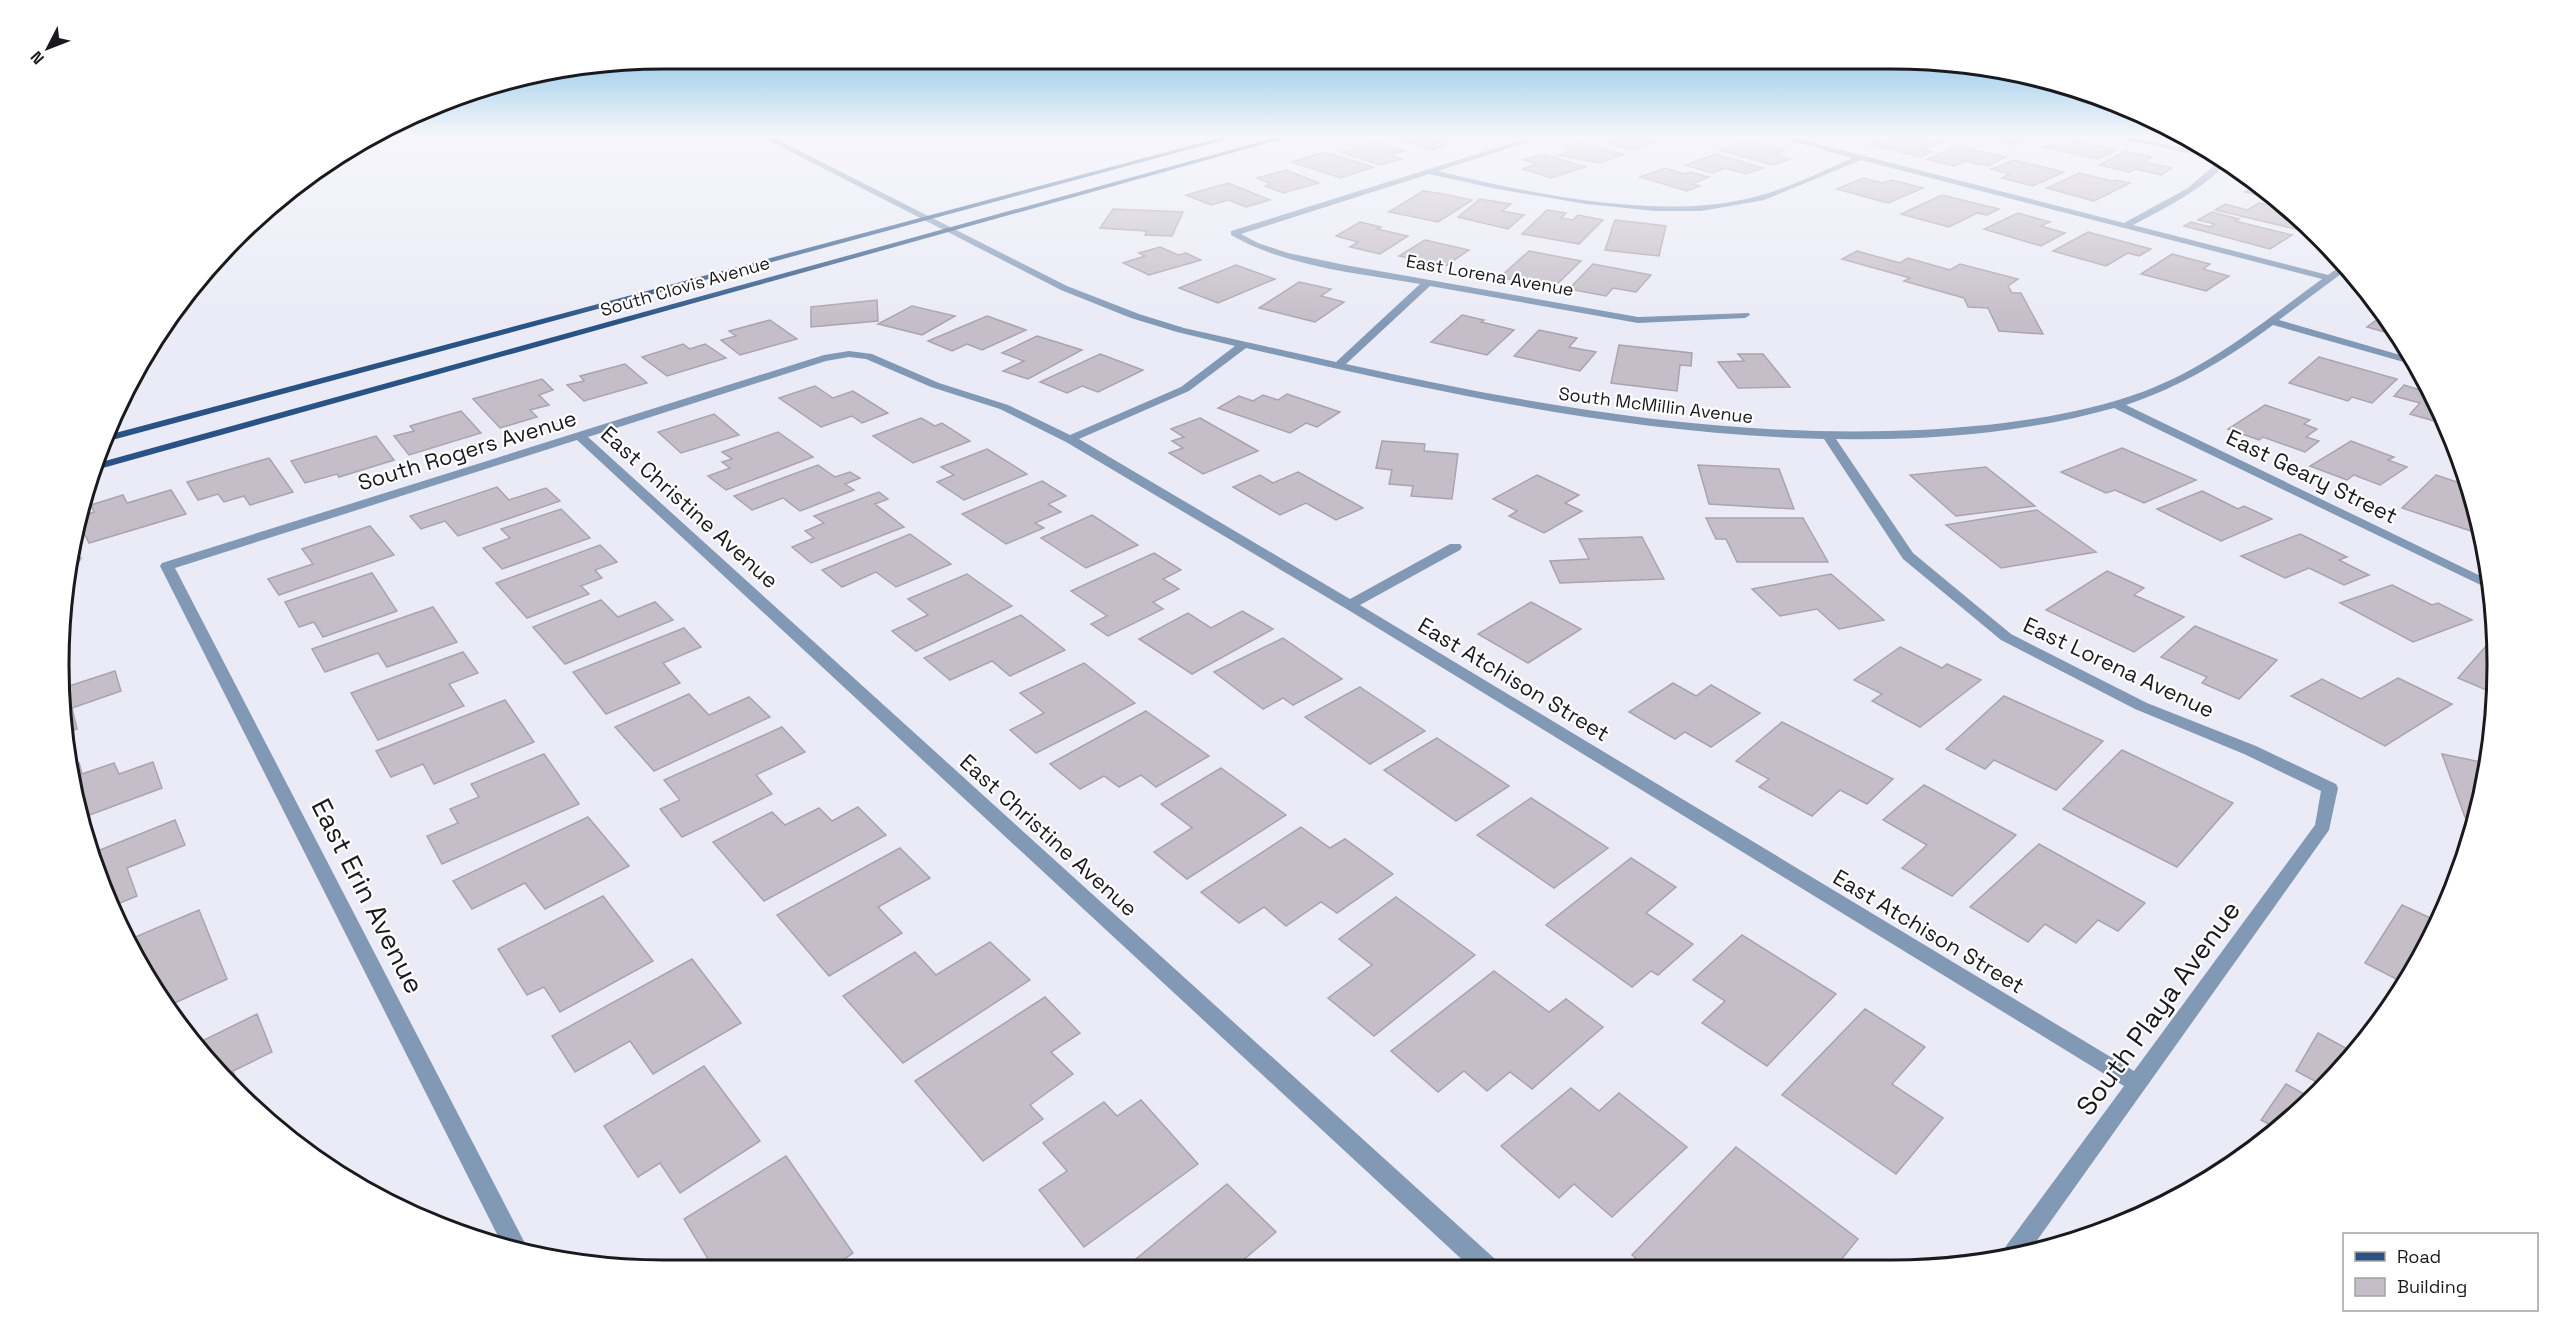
<svg xmlns="http://www.w3.org/2000/svg" width="2556" height="1329" viewBox="0 0 2556 1329" font-family="'Space Grotesk',sans-serif">
<rect width="100%" height="100%" fill="#ebebf7"/>
<g fill="#c5bdc7" stroke="#aba3ad" stroke-width="1.5">
<polygon points="1391,137 1443,137 1452,139 1439,143 1446,145 1432,150"/>
<polygon points="1612,137 1651,137 1663,140 1632,150 1604,142 1617,138"/>
<polygon points="1886,137 1927,137 1944,141 1923,150 1932,152 1921,157 1868,144"/>
<polygon points="1982,137 2033,137 2015,145"/>
<polygon points="1747,140 1785,150 1774,154 1790,159 1772,165 1719,150"/>
<polygon points="2077,141 2116,150 2098,159 2044,147 2051,144 2064,147"/>
<polygon points="1376,142 1405,151 1391,155 1402,159 1380,165 1341,152"/>
<polygon points="1579,142 1624,154 1600,163 1558,155 1576,149 1566,146"/>
<polygon points="1957,146 2006,157 1988,166 1965,161 1954,166 1927,159"/>
<polygon points="2125,151 2152,157 2144,162 2172,168 2161,175 2135,169 2129,172 2099,165"/>
<polygon points="1325,152 1373,167 1341,178 1292,162"/>
<polygon points="1544,154 1585,167 1551,178 1523,169 1537,164 1523,160"/>
<polygon points="1716,154 1763,168 1746,174 1725,168 1712,173 1685,165"/>
<polygon points="2014,160 2064,172 2033,186 2002,178 2010,174 1991,169"/>
<polygon points="1665,168 1684,174 1690,172 1709,177 1692,184 1700,186 1687,191 1640,177"/>
<polygon points="1286,170 1319,183 1283,193 1265,186 1271,184 1257,178"/>
<polygon points="2079,173 2112,181 2116,180 2130,183 2094,201 2047,188"/>
<polygon points="1863,178 1882,183 1892,180 1923,188 1888,203 1837,189"/>
<polygon points="1228,183 1270,200 1246,207 1229,200 1211,205 1186,195"/>
<polygon points="2260,184 2261,184 2278,200 2245,192"/>
<polygon points="1423,191 1444,194 1472,200 1438,222 1389,212"/>
<polygon points="1942,195 1999,209 1987,215 1977,213 1949,227 1901,214"/>
<polygon points="1480,199 1511,204 1502,211 1524,215 1508,229 1458,217"/>
<polygon points="2259,203 2288,210 2304,225 2296,229 2215,210 2225,204 2247,210"/>
<polygon points="1113,209 1183,212 1172,236 1145,235 1147,231 1100,228"/>
<polygon points="1547,210 1566,213 1561,218 1573,220 1578,215 1603,220 1579,244 1522,234"/>
<polygon points="2212,212 2239,219 2235,221 2292,235 2270,249 2184,226 2191,222 2210,227 2215,224 2198,220"/>
<polygon points="2018,213 2050,222 2041,226 2065,233 2041,246 1984,229"/>
<polygon points="1615,220 1666,226 1659,256 1605,250"/>
<polygon points="1360,222 1381,227 1377,229 1408,236 1380,254 1350,247 1358,242 1336,236"/>
<polygon points="2088,232 2110,238 2151,249 2139,256 2128,253 2106,266 2053,251"/>
<polygon points="1425,240 1469,250 1444,267 1399,256"/>
<polygon points="1160,247 1178,255 1186,253 1201,260 1149,275 1123,263 1145,256 1139,253"/>
<polygon points="1529,251 1581,261 1553,288 1500,277"/>
<polygon points="1857,251 1900,263 1908,258 1950,270 1960,264 2018,279 2008,286 2012,293 2021,293 2043,334 1999,331 1988,308 1968,307 1964,298 1904,281 1910,278 1842,259"/>
<polygon points="2172,254 2210,264 2203,269 2229,276 2206,291 2141,274"/>
<polygon points="1593,264 1651,275 1636,292 1613,288 1606,296 1569,289"/>
<polygon points="1236,265 1275,279 1218,303 1179,288"/>
<polygon points="1299,282 1331,289 1321,296 1344,302 1315,322 1259,308"/>
<polygon points="877,300 878,321 811,327 811,307"/>
<polygon points="912,306 955,316 922,335 878,324"/>
<polygon points="1462,315 1484,320 1481,322 1514,330 1487,355 1431,342"/>
<polygon points="2383,315 2398,336 2367,327"/>
<polygon points="987,316 1026,330 982,350 967,344 952,351 928,341"/>
<polygon points="770,320 797,339 740,355 721,340 736,336 729,331"/>
<polygon points="1539,330 1577,338 1569,347 1596,352 1580,371 1514,356"/>
<polygon points="1037,336 1082,350 1028,379 1003,371 1024,361 1002,353"/>
<polygon points="683,344 690,349 705,344 726,358 667,376 642,357"/>
<polygon points="1619,345 1692,353 1691,366 1680,365 1677,391 1611,383"/>
<polygon points="1100,354 1143,370 1098,392 1082,386 1067,393 1040,382"/>
<polygon points="1738,354 1763,354 1790,387 1738,388 1718,362 1744,361"/>
<polygon points="2319,357 2397,379 2372,403 2352,397 2348,401 2289,383"/>
<polygon points="625,364 647,383 584,401 567,385 584,381 580,376"/>
<polygon points="542,379 553,390 539,395 549,405 530,410 537,417 500,428 473,399"/>
<polygon points="2404,385 2430,393 2445,424 2410,414 2420,403 2394,396"/>
<polygon points="815,386 833,398 853,391 888,413 862,423 852,416 821,427 779,398"/>
<polygon points="1287,394 1340,412 1317,427 1306,423 1290,433 1218,408 1239,396 1253,401 1263,395 1278,400"/>
<polygon points="2265,405 2310,420 2304,424 2317,429 2306,437 2319,441 2305,452 2263,437 2259,440 2228,429"/>
<polygon points="461,411 481,433 409,455 394,436 414,431 410,426"/>
<polygon points="714,414 739,435 681,453 658,432"/>
<polygon points="921,418 935,426 942,423 970,441 913,463 873,436"/>
<polygon points="1200,418 1258,451 1203,474 1169,453 1183,448 1172,441 1184,437 1171,429"/>
<polygon points="778,432 813,457 726,490 708,476 730,468 722,462 732,459 722,452"/>
<polygon points="376,436 394,460 339,477 337,474 305,483 291,461"/>
<polygon points="1382,441 1425,444 1424,451 1458,454 1452,499 1411,496 1413,486 1389,484 1392,470 1376,468"/>
<polygon points="2351,441 2394,457 2388,460 2407,467 2380,485 2354,475 2347,480 2310,466"/>
<polygon points="2122,448 2196,480 2144,503 2115,490 2106,493 2061,472"/>
<polygon points="987,449 1027,474 964,500 937,482 954,475 941,467"/>
<polygon points="269,458 293,492 250,505 244,496 224,502 218,494 198,500 187,482"/>
<polygon points="818,465 835,477 850,472 860,478 845,484 854,490 800,511 783,498 752,510 734,496"/>
<polygon points="1698,465 1779,469 1794,509 1709,504"/>
<polygon points="1986,467 2035,506 1956,516 1910,475"/>
<polygon points="1298,472 1363,508 1336,520 1306,503 1280,515 1233,487 1260,475 1273,483"/>
<polygon points="1537,475 1579,495 1565,503 1582,511 1544,533 1509,516 1517,511 1493,499"/>
<polygon points="2436,475 2469,486 2480,534 2402,508"/>
<polygon points="1042,481 1066,496 1048,504 1061,512 1035,523 1044,528 1006,544 962,514"/>
<polygon points="497,487 509,500 546,488 560,501 458,536 445,521 421,529 410,516"/>
<polygon points="171,490 186,514 89,543 77,519 94,512 91,505 123,495 127,503"/>
<polygon points="2202,491 2238,509 2244,506 2272,519 2221,541 2157,509"/>
<polygon points="879,492 888,499 875,504 904,527 811,563 792,547 814,538 805,531 824,523 814,516"/>
<polygon points="561,509 590,538 502,569 483,548 510,538 501,529"/>
<polygon points="2037,510 2096,552 2001,568 1946,525"/>
<polygon points="1092,515 1138,545 1086,568 1041,538"/>
<polygon points="1706,518 1803,518 1828,562 1737,562 1726,539 1716,539"/>
<polygon points="370,526 394,555 279,595 268,579 313,564 302,549"/>
<polygon points="910,534 951,564 896,587 876,572 842,587 822,570"/>
<polygon points="2300,534 2347,557 2339,560 2369,575 2344,585 2309,568 2285,578 2241,556"/>
<polygon points="1642,537 1664,579 1560,583 1550,561 1589,559 1579,539"/>
<polygon points="600,545 617,562 595,570 602,578 581,586 589,594 527,618 496,583"/>
<polygon points="1154,553 1181,570 1163,579 1179,589 1153,602 1163,609 1108,636 1091,624 1107,616 1071,591"/>
<polygon points="81,558 68,583 67,583 70,560"/>
<polygon points="2107,571 2144,588 2134,595 2184,617 2134,652 2046,610"/>
<polygon points="372,573 397,611 323,637 314,622 299,627 285,602"/>
<polygon points="967,574 1012,606 916,651 892,631 928,615 908,599"/>
<polygon points="1831,574 1884,620 1839,629 1817,609 1780,616 1752,589"/>
<polygon points="2392,585 2432,605 2438,603 2472,620 2413,642 2340,603"/>
<polygon points="601,600 618,617 655,602 673,620 565,664 533,627"/>
<polygon points="1531,602 1581,629 1528,663 1478,634"/>
<polygon points="433,607 457,642 387,667 378,653 325,672 312,649"/>
<polygon points="1242,611 1273,629 1192,674 1139,639 1188,613 1211,628"/>
<polygon points="1021,615 1065,650 1010,676 992,661 950,680 924,658"/>
<polygon points="2195,626 2277,660 2239,699 2202,683 2207,677 2161,657"/>
<polygon points="684,628 701,647 663,663 680,683 606,714 573,672"/>
<polygon points="2494,637 2496,694 2458,678"/>
<polygon points="1283,638 1342,679 1293,705 1283,698 1263,709 1214,672"/>
<polygon points="1900,647 1942,668 1947,664 1981,680 1920,727 1872,701 1882,694 1854,680"/>
<polygon points="463,652 478,673 449,684 464,706 378,740 351,693"/>
<polygon points="1084,663 1135,703 1036,753 1010,730 1044,713 1020,693"/>
<polygon points="115,671 121,691 72,708 77,729 65,733 60,689"/>
<polygon points="2398,678 2452,704 2385,746 2291,696 2322,679 2361,699"/>
<polygon points="1673,683 1696,696 1711,685 1760,713 1711,747 1685,732 1675,739 1629,712"/>
<polygon points="1360,687 1425,731 1370,764 1305,717"/>
<polygon points="689,694 709,715 749,697 770,717 654,771 615,727"/>
<polygon points="2004,696 2103,741 2056,790 1994,760 1985,769 1946,749"/>
<polygon points="505,700 534,742 434,784 423,764 391,777 376,751"/>
<polygon points="1146,711 1209,756 1156,787 1141,775 1119,787 1104,776 1080,789 1050,764"/>
<polygon points="1782,722 1893,779 1867,804 1840,790 1812,816 1759,787 1769,779 1736,761"/>
<polygon points="782,727 805,752 756,775 772,794 682,837 660,809 680,800 664,780"/>
<polygon points="1437,738 1509,786 1456,821 1384,770"/>
<polygon points="2122,750 2233,803 2177,867 2063,809"/>
<polygon points="544,754 579,804 442,864 427,836 458,823 450,809 479,797 471,784"/>
<polygon points="2442,754 2486,763 2477,820 2465,817"/>
<polygon points="153,762 162,788 79,819 70,766 79,763 82,774 114,763 119,774"/>
<polygon points="1221,768 1286,815 1187,879 1154,852 1192,828 1161,804"/>
<polygon points="1924,785 2016,835 1952,896 1902,868 1927,845 1883,820"/>
<polygon points="1531,798 1608,848 1554,888 1477,835"/>
<polygon points="858,807 886,835 764,901 713,842 772,812 785,825 819,808 832,821"/>
<polygon points="588,817 629,866 545,909 525,883 472,909 453,881"/>
<polygon points="175,820 185,845 127,868 137,896 110,907 90,854"/>
<polygon points="1301,827 1330,848 1345,839 1393,874 1337,913 1321,902 1286,926 1264,907 1239,923 1201,892"/>
<polygon points="2039,844 2145,903 2118,931 2098,920 2076,943 2045,924 2028,942 1970,907"/>
<polygon points="900,848 930,878 878,907 902,933 829,976 777,915"/>
<polygon points="1631,858 1676,887 1646,913 1693,944 1658,975 1651,971 1632,987 1546,925"/>
<polygon points="603,896 653,961 560,1012 544,987 527,995 498,949"/>
<polygon points="1396,897 1475,955 1374,1036 1328,998 1372,965 1339,939"/>
<polygon points="2402,905 2439,922 2435,933 2402,982 2365,963"/>
<polygon points="199,910 227,979 166,1007 128,940"/>
<polygon points="1742,935 1836,994 1767,1066 1702,1023 1725,1001 1693,980"/>
<polygon points="990,942 1030,980 903,1063 843,996 915,952 936,975"/>
<polygon points="692,959 741,1023 653,1074 630,1041 575,1072 552,1036"/>
<polygon points="1494,971 1549,1012 1566,999 1603,1027 1532,1089 1510,1072 1487,1091 1464,1071 1438,1092 1391,1051"/>
<polygon points="1045,997 1080,1033 1051,1052 1073,1074 1030,1105 1043,1119 983,1161 915,1081"/>
<polygon points="1865,1009 1925,1047 1892,1084 1943,1118 1896,1174 1782,1095"/>
<polygon points="257,1014 272,1052 233,1071 242,1094 239,1096 196,1044"/>
<polygon points="2318,1033 2355,1053 2347,1064 2324,1086 2296,1071"/>
<polygon points="704,1066 760,1141 680,1193 660,1163 638,1177 604,1126"/>
<polygon points="2286,1084 2311,1098 2278,1129 2261,1120"/>
<polygon points="1571,1088 1599,1111 1619,1093 1687,1147 1612,1217 1574,1184 1559,1198 1501,1146"/>
<polygon points="1141,1100 1198,1164 1084,1247 1039,1190 1067,1171 1043,1143 1104,1102 1117,1116"/>
<polygon points="1736,1147 1858,1239 1836,1266 1645,1266 1632,1255"/>
<polygon points="786,1156 853,1253 830,1269 714,1269 684,1219"/>
<polygon points="1227,1184 1276,1232 1235,1267 1125,1268"/>
</g>
<g fill="none" stroke-linecap="round" stroke-linejoin="round">
<path fill="#8299b6" fill-rule="evenodd" d="M762,137h10l295,149 72,28 45,14 152,34 84,-78c-63,-11 -133,-17 -189,-49v-4l301,-94h11l-105,34c88,22 219,49 308,28 37,-8 72,-26 106,-41l-74,-21h13l333,86 64,-35 32,-28 -106,-23h15l84,17 14,9c-27,28 -60,44 -94,62l195,50 17,-12 4,5 -70,52 135,39 4,7 -145,-41c-46,34 -93,62 -147,80l365,176 2,10 -379,-183c-89,25 -186,33 -278,31l77,114 98,81 136,69 109,43 80,38 2,4 -9,42 -298,419 -28,8 3,-11 118,-160 -779,-478 -279,-166 -66,-33 -69,-22 -65,-28 -17,-2 -23,4 -238,76 907,822 4,8h-29l-893,-827 -402,128 354,683 -1,2 -24,-5 -344,-682 2,-3 662,-208 25,-4 23,3 67,29 69,22 62,30 111,-48 54,-41 -58,-14 -46,-14 -70,-28zM1861,160l461,119c-56,41 -111,87 -177,112 -71,26 -149,35 -225,39 -194,9 -385,-24 -574,-66l84,-78 208,37 107,-5 5,-3 -1,-2 -111,4 -293,-52 -57,-12 -30,-10 -17,-9 188,-60 68,15 89,15 69,7h46l63,-11zM1246,348c190,44 381,86 578,91l79,120 98,81 134,69 109,45 77,37 -6,34 -181,246 -774,-466 100,-55 2,-3 -2,-3h-10l-100,55 -271,-160 110,-48z"/>
<g fill="#295385" fill-rule="evenodd">
<polygon points="1223,137 1235,137 101,443 104,436"/>
<polygon points="1277,137 1289,137 92,471 94,464"/>
</g>
</g>
<linearGradient id="sky" x2="0" y2="1"><stop stop-color="#61b1dd"/><stop offset="0.42" stop-color="#f6f6fb"/><stop offset="1" stop-color="#f6f6fb" stop-opacity="0"/></linearGradient>
<rect width="2556" height="323" fill="url(#sky)"/>
<g text-anchor="middle" dominant-baseline="central" stroke-width="4.5" stroke-linejoin="round" paint-order="stroke">
<g font-size="18" fill="#1a1a1e" stroke="#fff">
<text transform="translate(1490 275) rotate(10)">East Lorena Avenue</text>
<text transform="translate(685 286) rotate(-16)">South Clovis Avenue</text>
<text transform="translate(1656 405) rotate(7)">South McMillin Avenue</text>
</g>
<g font-size="22" fill="#1a1a1e" stroke="#fff">
<text transform="translate(467 450) rotate(-17)">South Rogers Avenue</text>
<text transform="translate(2312 476) rotate(26)">East Geary Street</text>
<text transform="translate(690 507) rotate(42)">East Christine Avenue</text>
<text transform="translate(2119 667) rotate(25)">East Lorena Avenue</text>
<text transform="translate(1514 679) rotate(31)">East Atchison Street</text>
<text transform="translate(1049 835) rotate(42)">East Christine Avenue</text>
<text transform="translate(1929 931) rotate(31)">East Atchison Street</text>
</g>
<g font-size="27" fill="#1a1a1e" stroke="#fff">
<text transform="translate(368 896) rotate(63)">East Erin Avenue</text>
<text transform="translate(2158 1008) rotate(-54)">South Playa Avenue</text>
</g>
</g>
<path d="M0 0H2556V1329H0ZM664 69H1892A595 595 0 0 1 2487 664V665A595 595 0 0 1 1892 1260H664A595 595 0 0 1 69 665V664A595 595 0 0 1 664 69Z" fill="#fff" fill-rule="evenodd"/>
<path fill="none" stroke="#1a1a1e" stroke-width="3" d="M664 69H1892A595 595 0 0 1 2487 664V665A595 595 0 0 1 1892 1260H664A595 595 0 0 1 69 665V664A595 595 0 0 1 664 69Z"/>
<rect x="2343" y="1233" width="195" height="78" fill="#ffffff" stroke="#a3a3a5" stroke-width="1.5"/>
<rect x="2355" y="1252" width="30" height="9" fill="#295385" stroke="#a3a3a5" stroke-width="1.5"/>
<text x="2397" y="1263" font-size="18" fill="#1a1a1e">Road</text>
<rect x="2355" y="1278" width="30" height="18" fill="#c5bdc7" stroke="#a3a3a5" stroke-width="1.5"/>
<text x="2397" y="1293" font-size="18" fill="#1a1a1e">Building</text>
<g transform="translate(48 48) rotate(228)" stroke="#ffffff" stroke-width="4.5" paint-order="stroke">
<path d="M0-4.5L10 22L0 15L-10 22Z" fill="#1a1a1e"/>
<text y="-9" font-size="16" font-weight="bold" text-anchor="middle" fill="#1a1a1e">N</text>
</g>
</svg>
